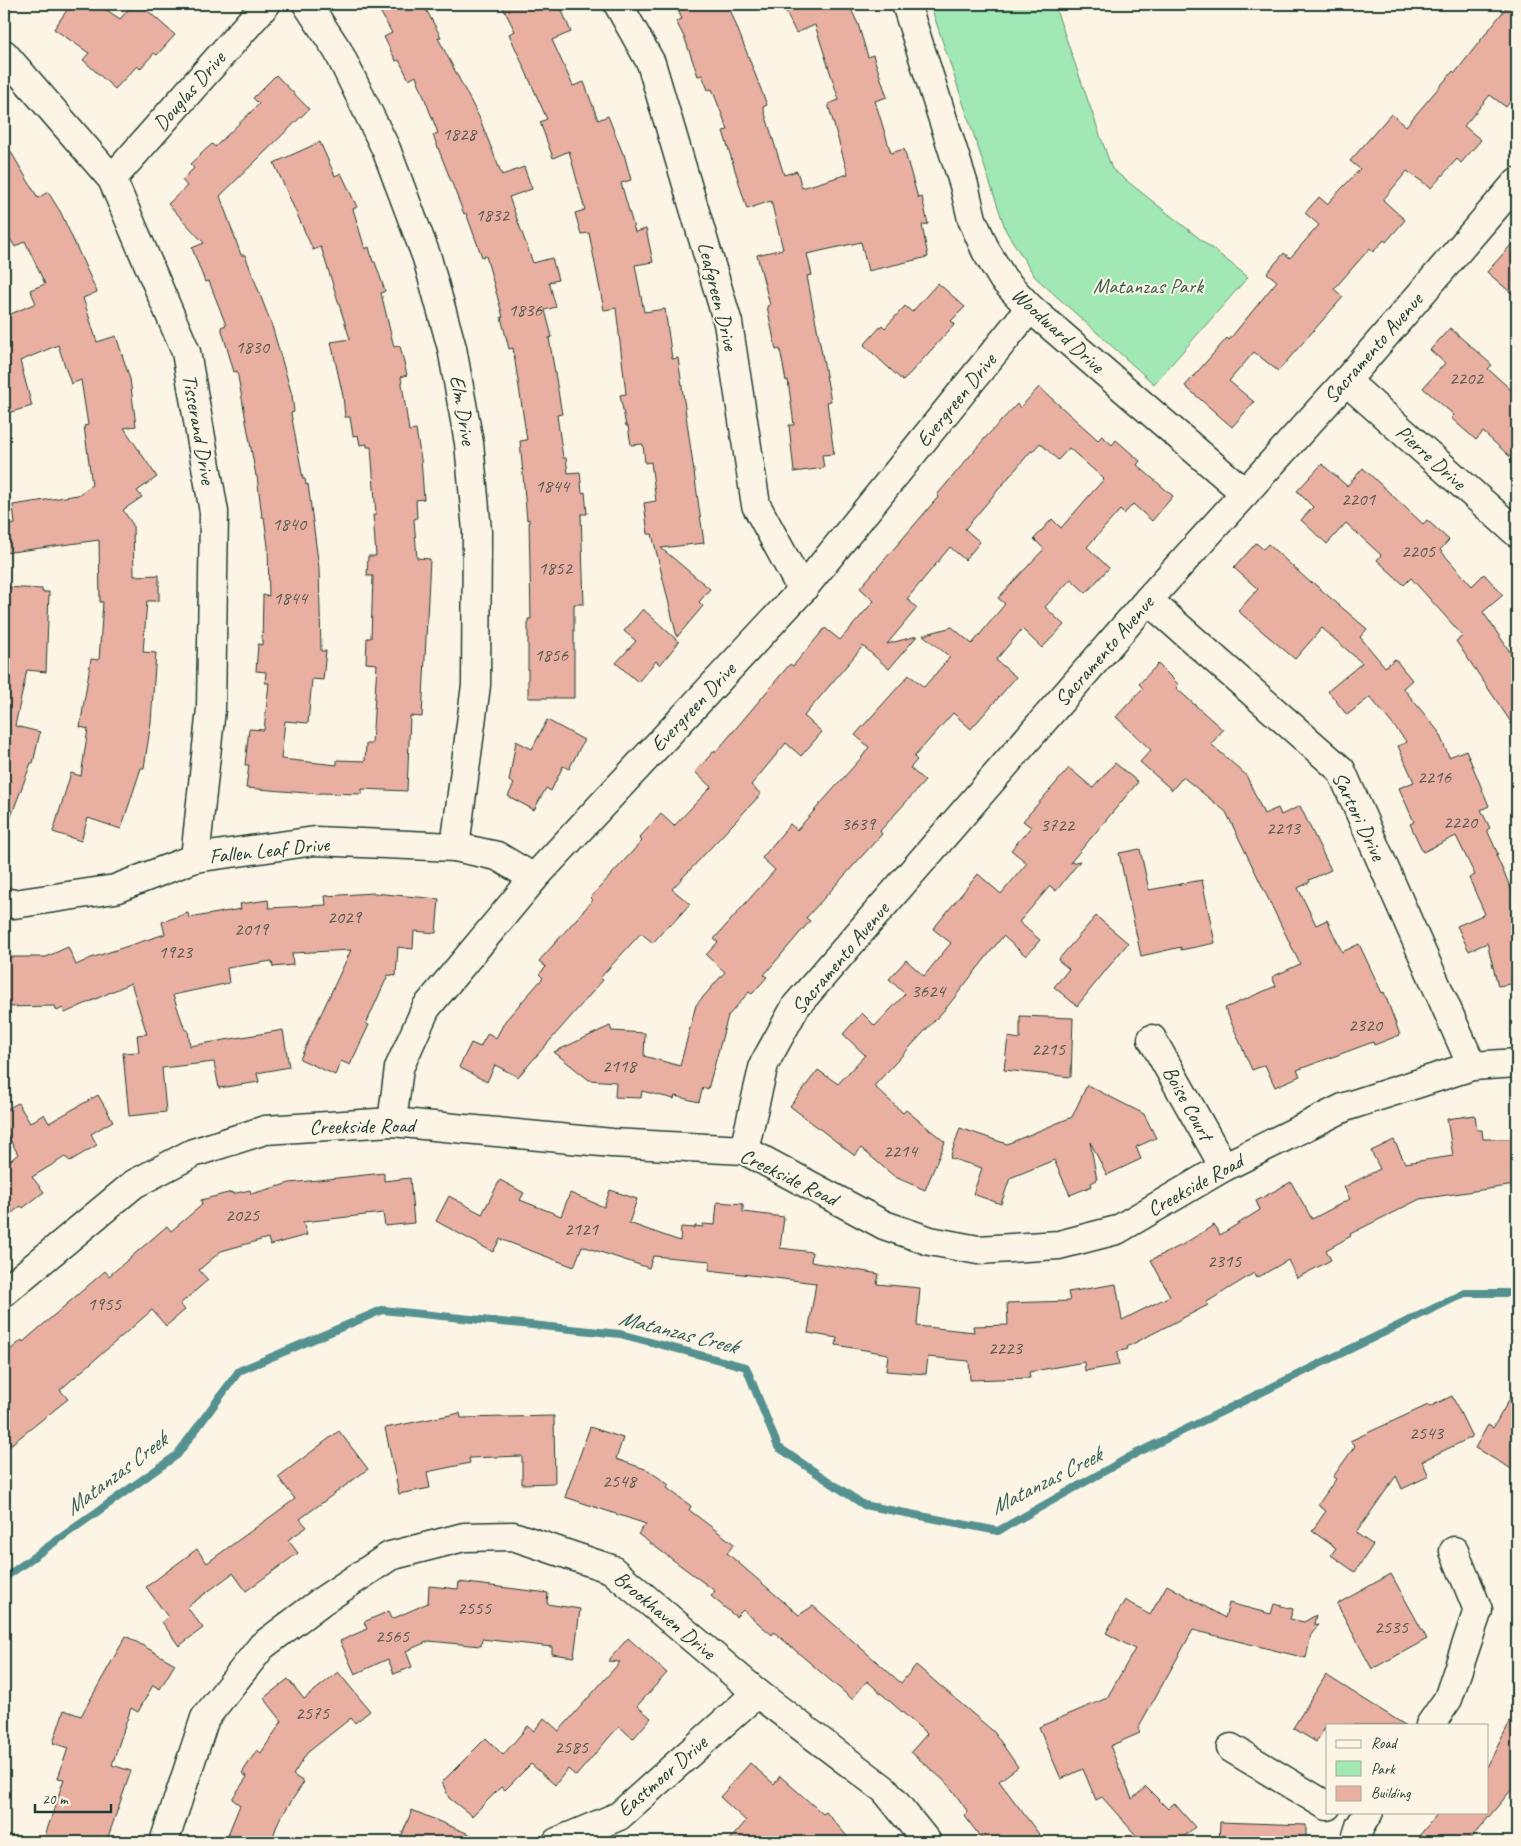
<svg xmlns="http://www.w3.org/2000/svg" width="1521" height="1846" viewBox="0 0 1521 1846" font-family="Caveat,sans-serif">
<rect width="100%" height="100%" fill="#fcf5e5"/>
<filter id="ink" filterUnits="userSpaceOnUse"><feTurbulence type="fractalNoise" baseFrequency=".02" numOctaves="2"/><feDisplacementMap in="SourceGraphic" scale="10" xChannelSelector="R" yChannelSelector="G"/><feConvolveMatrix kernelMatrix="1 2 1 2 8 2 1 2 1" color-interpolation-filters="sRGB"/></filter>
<g filter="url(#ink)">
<polygon fill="#a1e8b5" stroke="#609274" points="930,4 1054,4 1112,169 1248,277 1154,384 1035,277 1006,231"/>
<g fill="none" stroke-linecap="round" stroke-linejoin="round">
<polyline stroke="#549190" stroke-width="8" points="4,1578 177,1455 239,1371 382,1310 620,1334 746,1367 778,1447 864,1505 998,1531 1135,1454 1465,1293 1517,1293"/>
</g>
<g fill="#e9b0a2" stroke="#1f3d34">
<polygon points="71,4 98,4 120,19 133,4 140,4 175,35 157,55 154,53 140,69 137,66 115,89 83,60 89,53 54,29"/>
<polygon points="376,4 423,4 441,37 438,38 479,117 502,175 524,167 532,189 509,197 533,263 552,258 558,280 549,282 556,307 545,310 552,337 549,338 562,414 557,415 563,458 566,458 568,473 580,472 582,493 585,492 587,514 581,514 584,604 574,604 574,698 528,698 528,619 531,619 529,519 527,520 520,441 527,440 513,348 509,349 501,317 503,317 486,256 482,257 466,213 464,214 433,135 438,133 416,76 409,80 399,60 396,61 384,37 392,33"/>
<polygon points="501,4 559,4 571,32 552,40 573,86 584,82 598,120 608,116 623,154 624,154 631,180 621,183 635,232 646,229 653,262 635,265 644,312 665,309 672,359 678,358 704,543 661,548 710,589 699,602 703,606 677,637 652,534 648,534 644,503 656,501 651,462 645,463 643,444 631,445 628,426 626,426 620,395 626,394 616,308 604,310 589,233 581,234 575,213 585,210 569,151 553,158 540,122 547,119 509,34 515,31"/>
<polygon points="675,4 728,4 767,105 763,107 784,175 797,171 802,188 848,174 828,104 839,100 815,25 796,33 782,4 863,4 851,9 858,24 868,57 873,55 887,97 875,101 891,153 904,149 918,198 922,197 928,224 922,225 928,257 868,271 861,242 807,254 812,275 807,276 831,401 827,402 834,454 822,455 824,468 794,472 789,425 794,425 788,380 786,381 780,349 776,350 767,306 770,305 757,255 783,249 771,201 747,209 723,131 728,130 712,89 708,90 702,75 698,76 685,39 676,21 682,19"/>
<polygon points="1509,4 1517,4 1517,93 1506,107 1490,95 1464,126 1481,140 1461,163 1457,159 1431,188 1407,171 1383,200 1405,220 1386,242 1384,240 1373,252 1370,248 1334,289 1343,297 1278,371 1254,352 1229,381 1254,402 1232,427 1185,386 1227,338 1229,340 1277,281 1267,273 1284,253 1290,258 1319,225 1305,213 1319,197 1327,204 1360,169 1350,161 1391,114 1406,126 1453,71 1455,73"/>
<polygon points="276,75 309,109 220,196 241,255 245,255 272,326 292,395 294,412 291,413 303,479 305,479 306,485 308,484 319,568 321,651 326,651 323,680 312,679 308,723 285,721 281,759 337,765 337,760 365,761 366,744 372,744 377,664 366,663 367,638 371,638 373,576 367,576 368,556 376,556 373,515 376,515 371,447 367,447 367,444 360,445 358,435 353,436 350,417 345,417 343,396 331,342 350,339 321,247 313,250 274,163 320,142 335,176 341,173 357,207 353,209 365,249 369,247 373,262 375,262 385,291 381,293 394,347 400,346 407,375 401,377 409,431 416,430 421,459 424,499 416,500 417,518 414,519 417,558 430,559 422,717 410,716 407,791 362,789 362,794 319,793 319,794 246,788 249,765 245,765 249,729 264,730 269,683 265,683 266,672 256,671 258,644 262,645 263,595 269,596 268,546 264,517 262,517 257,476 256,476 237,371 234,372 221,327 226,325 209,281 205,282 192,248 204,243 168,204 187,186 182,180 194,168 190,164 212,144 215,147 259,104 253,98"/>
<polygon points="4,140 38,198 48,192 61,213 97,292 83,298 97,342 116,336 130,379 136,426 124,428 157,477 137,491 142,497 123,510 133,525 134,576 159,575 159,601 147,601 143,652 156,653 151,722 144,768 141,768 121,829 88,818 81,841 53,832 71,773 81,776 88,729 80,727 91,659 99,660 103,602 100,602 99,540 4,553 4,526 15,524 13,505 78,495 92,485 84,426 88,425 81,380 71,384 58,345 20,361 32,406 4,414 4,317 36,303 30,290 45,284 25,241 15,247 4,228"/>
<polygon points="1517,238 1517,298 1487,272"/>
<polygon points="938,283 965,307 951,321 955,324 903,381 864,345 882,325 885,328 905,306 912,312"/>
<polygon points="1450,328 1492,365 1488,369 1517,395 1517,463 1483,432 1476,440 1451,418 1454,415 1423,388 1445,363 1430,350"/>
<polygon points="1039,387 1098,440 1102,436 1112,445 1116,440 1140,461 1137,465 1173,496 1152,521 1133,504 1124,514 1120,510 1087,547 1109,568 1086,593 1071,579 1045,607 1064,625 1042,648 1022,629 996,660 1016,677 999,697 971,729 953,713 914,757 917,760 910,768 925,781 880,831 882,834 806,918 810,921 764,975 767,977 752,994 749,992 728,1016 708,1089 703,1087 699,1102 675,1096 674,1099 642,1091 641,1098 615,1097 616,1082 589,1080 554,1052 610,1026 612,1031 645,1033 644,1056 680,1066 696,1005 725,972 706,955 718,942 714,939 775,870 762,858 790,824 797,830 862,757 869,747 855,735 909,675 924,687 950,657 923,635 952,627 972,644 1005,604 998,598 1044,549 1034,539 1052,519 1061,528 1104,479 1069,448 1058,460 1040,443 1032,452 1031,451 965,529 980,542 965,560 950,547 907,599 917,608 887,644 917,636 889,669 863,646 804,716 822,732 801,756 786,743 751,785 761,794 672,889 690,904 670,926 669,924 653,943 641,933 600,978 603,980 518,1077 495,1065 487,1082 459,1067 471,1043 480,1047 488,1033 496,1038 505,1021 543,978 539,974 546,967 539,961 593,900 590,898 642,841 639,838 661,814 674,826 711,787 695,772 715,750 716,752 790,664 793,666 825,628 840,640 874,601 860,588 916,523 939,496 937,495 985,438 1017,404 1020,408"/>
<polygon points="1322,464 1347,486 1363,468 1423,524 1427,520 1449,540 1440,550 1472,586 1484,574 1503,595 1483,612 1517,662 1517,731 1456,641 1463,636 1411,578 1404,585 1377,560 1381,555 1346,523 1327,544 1301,520 1313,507 1297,491"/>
<polygon points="1256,543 1263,549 1268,544 1311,583 1312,582 1367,629 1360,637 1385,667 1395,659 1412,680 1403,688 1438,731 1449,757 1466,750 1489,806 1481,810 1490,828 1487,830 1498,854 1496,855 1517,902 1517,983 1498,986 1487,943 1469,951 1457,926 1485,914 1469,878 1475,875 1456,836 1423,852 1410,824 1414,822 1399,788 1414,782 1398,746 1407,742 1370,697 1347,715 1328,691 1362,663 1322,628 1295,659 1238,611 1258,589 1234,568"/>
<polygon points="4,587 42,589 42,592 49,592 46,672 27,670 15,726 40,732 33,763 31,763 6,830 4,829"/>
<polygon points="643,609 679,642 660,665 656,661 638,682 616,663 636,641 624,631"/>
<polygon points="1158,664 1179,685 1176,688 1223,730 1211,744 1246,775 1264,814 1278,808 1281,815 1300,806 1331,870 1309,880 1310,882 1298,888 1316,925 1327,920 1342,952 1359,944 1382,993 1384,992 1400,1035 1374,1045 1373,1042 1297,1070 1300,1076 1275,1087 1265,1065 1252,1070 1225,1008 1276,986 1272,977 1300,964 1226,812 1183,777 1172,790 1140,762 1151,750 1116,717 1143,688 1139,684"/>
<polygon points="547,720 584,740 569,769 563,766 551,791 546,788 534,810 508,796 514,784 509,781 516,741 532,749"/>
<polygon points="1115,763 1138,782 1070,863 1080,861 1056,891 1050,886 1019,922 1040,940 1026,956 1003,936 947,1007 874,1086 903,1113 906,1110 945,1142 925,1190 895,1177 861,1148 855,1156 790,1106 818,1070 838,1084 865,1055 843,1034 862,1013 875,1026 905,994 889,979 906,960 924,976 951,943 933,929 978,874 1001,894 1027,863 1011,850 1031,827 1023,821 1069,768 1093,788"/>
<polygon points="1140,849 1149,890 1202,880 1215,943 1181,950 1181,947 1141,956 1119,853"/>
<polygon points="373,893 439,899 436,933 414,931 413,949 398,947 396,976 388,975 366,1024 369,1025 350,1065 341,1061 335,1075 300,1059 351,950 292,953 293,965 273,967 272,961 227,968 229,983 173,995 185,1030 188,1030 190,1046 283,1030 289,1067 257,1073 259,1082 219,1088 214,1062 162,1068 166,1112 129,1116 123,1053 139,1052 137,1035 147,1034 131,983 65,1013 63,1008 57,1011 55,1006 4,1007 4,957 46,957 68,947 76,965 91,958 165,934 162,922 188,913 189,918 241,909 240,904 268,900 269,908 326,905 325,896"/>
<polygon points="1096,916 1128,943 1077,1006 1054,987 1069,969 1058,960"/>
<polygon points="1020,1016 1073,1018 1071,1077 1004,1070 1008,1037 1020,1039"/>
<polygon points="1087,1085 1144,1114 1156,1138 1136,1147 1141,1159 1107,1175 1090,1142 1097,1180 1091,1183 1092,1186 1070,1195 1054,1160 1010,1178 1001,1204 973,1194 982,1168 950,1158 960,1128 1007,1144 1072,1117"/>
<polygon points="98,1095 113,1121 91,1134 97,1145 70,1161 65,1157 32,1177 44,1192 23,1208 21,1206 4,1219 4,1166 18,1154 4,1129 4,1111 18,1103 30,1123 44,1114 49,1123"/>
<polygon points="1475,1115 1477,1130 1482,1130 1483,1139 1517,1139 1517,1186 1508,1186 1420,1199 1350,1234 1351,1236 1326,1250 1331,1260 1297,1278 1288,1260 1257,1278 1254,1273 1207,1302 1208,1305 1127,1347 1128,1349 1117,1352 1119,1365 1085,1371 1084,1362 1029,1372 1030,1378 970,1380 969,1361 928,1357 926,1374 886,1371 888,1354 836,1345 837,1338 808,1333 816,1283 709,1270 710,1261 653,1256 649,1268 582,1246 574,1267 500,1239 493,1252 436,1221 449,1196 482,1214 500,1180 524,1193 520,1200 561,1216 570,1193 604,1207 610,1190 637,1199 629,1223 680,1241 681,1227 695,1228 695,1226 703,1227 703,1224 715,1225 717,1202 743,1204 743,1212 784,1217 780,1248 812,1252 811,1262 879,1274 877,1284 920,1288 917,1326 974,1332 973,1326 1008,1325 1007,1303 1070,1301 1068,1292 1116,1284 1122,1320 1170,1296 1151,1260 1182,1245 1214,1225 1220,1235 1260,1210 1256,1201 1291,1182 1312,1219 1350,1199 1344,1187 1380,1169 1371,1151 1394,1140 1405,1163 1453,1156 1447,1119"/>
<polygon points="384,1173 384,1181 410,1178 414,1223 385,1226 383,1213 303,1222 307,1235 270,1245 268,1238 221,1251 199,1270 208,1280 180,1304 185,1310 166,1326 152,1310 60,1390 68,1399 4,1450 4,1355 22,1340 23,1342 105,1271 109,1276 167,1226 171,1231 202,1205 201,1200 232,1192 232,1194 250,1190 251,1194 290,1183"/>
<polygon points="1517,1386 1517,1472 1475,1448 1488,1425 1493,1428"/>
<polygon points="1452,1396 1472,1437 1422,1461 1429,1476 1402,1489 1396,1476 1356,1533 1373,1545 1355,1572 1331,1555 1336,1548 1312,1531 1326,1511 1318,1505 1336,1479 1333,1477 1355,1446 1350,1441 1428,1405 1429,1407"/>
<polygon points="460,1413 461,1418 554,1416 555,1483 522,1484 522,1456 469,1458 470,1463 427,1472 430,1488 399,1494 385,1428"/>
<polygon points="590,1427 623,1438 616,1459 648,1470 669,1485 667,1488 691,1506 689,1510 734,1544 727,1553 799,1615 813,1606 901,1683 916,1665 994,1732 1018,1767 999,1781 1045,1842 984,1842 964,1815 968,1812 948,1784 911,1752 927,1734 867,1681 852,1699 774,1632 772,1635 743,1610 736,1617 711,1596 715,1591 638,1534 646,1524 565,1497"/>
<polygon points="339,1431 368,1469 300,1519 307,1527 288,1540 298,1553 246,1591 233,1573 187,1607 203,1628 179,1646 162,1622 168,1617 146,1587 197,1549 207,1563 295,1499 278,1477"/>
<polygon points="1391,1574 1427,1639 1372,1669 1337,1604"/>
<polygon points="459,1582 548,1593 547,1604 580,1609 574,1657 552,1654 552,1647 482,1639 481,1646 429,1641 406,1651 412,1667 394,1674 388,1659 355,1674 340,1641 367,1629 364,1622 389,1611 392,1619 428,1603 429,1586 458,1589"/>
<polygon points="1167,1585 1225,1618 1229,1603 1271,1614 1274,1604 1293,1609 1290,1619 1304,1622 1316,1615 1314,1624 1318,1625 1311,1635 1306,1658 1193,1630 1138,1728 1140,1733 1110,1746 1132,1799 1146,1787 1168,1809 1174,1803 1195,1827 1178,1842 1142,1842 1102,1797 1096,1800 1083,1769 1061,1779 1039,1727 1107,1698 1135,1649 1106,1633 1125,1600 1150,1615"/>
<polygon points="126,1636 175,1664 160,1689 153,1685 138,1712 131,1708 112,1765 131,1771 107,1840 97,1836 95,1842 43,1842 64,1779 58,1778 68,1748 53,1743 64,1710 81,1716"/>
<polygon points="628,1638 667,1673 637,1706 651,1718 633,1739 619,1726 576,1776 568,1769 555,1785 531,1764 505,1790 501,1787 472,1816 449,1798 442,1782 486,1738 503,1755 528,1726 534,1731 544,1718 559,1731 620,1662 608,1661"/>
<polygon points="338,1672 370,1711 355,1723 351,1718 307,1753 293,1775 304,1782 279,1820 271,1842 225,1842 240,1805 232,1799 247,1777 242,1773 257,1750 261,1753 282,1721 264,1698 288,1679 304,1699"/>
<polygon points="1326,1675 1337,1682 1405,1725 1327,1725 1316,1742 1293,1728"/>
<polygon points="1517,1708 1517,1783 1468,1842 1414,1842 1439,1812 1487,1812 1487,1767"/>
<polygon points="750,1763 774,1784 780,1776 823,1814 826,1812 852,1842 728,1842 746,1821 720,1797"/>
<polygon points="412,1810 488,1842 399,1842"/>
<polygon points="1220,1822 1306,1825 1306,1842 1219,1842"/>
</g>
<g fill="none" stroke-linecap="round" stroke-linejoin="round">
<g stroke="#1f3d34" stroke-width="31">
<g id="minor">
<polyline points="307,4 338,51 386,149 427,258 452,348 469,443 477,531 476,685 455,847"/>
<polyline points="618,4 651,63 728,323 756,505 802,590"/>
<polyline points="906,4 964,185 972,219 986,251 1003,279 1030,308 1245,493"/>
<polyline points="4,54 112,179 186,352 214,512 211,709 195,858"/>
<polyline points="112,179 266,4"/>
<polyline points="1346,381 1517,533"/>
<polyline points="1148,600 1341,770 1472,1066"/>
<polyline points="4,902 14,904 115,889 195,858 315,841 455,847 497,856 534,878"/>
<polyline points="1152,1039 1224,1167"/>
<polyline points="392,1122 399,1068 426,1008 534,878 802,590 1030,308"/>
<polyline points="744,1150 764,1064 796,1006 1148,600 1346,381 1517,182"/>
<polyline points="4,1292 134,1184 193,1153 265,1130 392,1122 612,1143 744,1150 884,1225 930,1241 978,1250 1059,1245 1117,1230 1224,1167 1345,1107 1472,1066 1517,1063"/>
<polyline points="1430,1725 1448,1699 1478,1610 1454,1551"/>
<polyline points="1231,1748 1327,1806"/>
<polyline points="164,1842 205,1718 262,1646 322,1601 390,1556 464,1537 513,1536 611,1569 757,1693 885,1790 927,1842"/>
<polyline points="557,1842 619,1816 757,1693"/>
<polyline points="1355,1842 1360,1826 1369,1812"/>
</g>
</g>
<use href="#minor" stroke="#fcf5e5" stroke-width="28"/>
</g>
</g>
<g text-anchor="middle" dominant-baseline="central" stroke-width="4" stroke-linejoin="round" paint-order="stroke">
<g font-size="19" fill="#525a50">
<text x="459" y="134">1828</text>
<text x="492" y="215">1832</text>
<text x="525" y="310">1836</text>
<text x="252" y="347">1830</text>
<text x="1466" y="378">2202</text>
<text x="552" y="486">1844</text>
<text x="1358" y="499">2201</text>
<text x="289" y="524">1840</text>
<text x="1418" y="551">2205</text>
<text x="555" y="568">1852</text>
<text x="290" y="598">1844</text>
<text x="551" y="655">1856</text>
<text x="1434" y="777">2216</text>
<text x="1460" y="822">2220</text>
<text x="858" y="824">3639</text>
<text x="1057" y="825">3722</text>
<text x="1283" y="828">2213</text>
<text x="344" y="917">2029</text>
<text x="251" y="929">2019</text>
<text x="175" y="952">1923</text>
<text x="928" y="991">3624</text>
<text x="1365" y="1025">2320</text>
<text x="1048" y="1049">2215</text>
<text x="619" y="1066">2118</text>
<text x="900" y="1151">2214</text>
<text x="242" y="1215">2025</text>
<text x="581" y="1229">2121</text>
<text x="1224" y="1261">2315</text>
<text x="104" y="1304">1955</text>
<text x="1005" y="1348">2223</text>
<text x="1426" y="1433">2543</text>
<text x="619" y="1481">2548</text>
<text x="474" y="1608">2555</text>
<text x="1391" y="1627">2535</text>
<text x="392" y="1636">2565</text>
<text x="312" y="1713">2575</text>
<text x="571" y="1747">2585</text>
</g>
<g font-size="21" fill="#1f3d34" stroke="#fcf5e5">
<text transform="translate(189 91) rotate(-49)">Douglas Drive</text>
<text transform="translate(718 296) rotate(76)">Leafgreen Drive</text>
<text transform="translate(1058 330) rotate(42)">Woodward Drive</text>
<text transform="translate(1373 348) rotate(-49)">Sacramento Avenue</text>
<text transform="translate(956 400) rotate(-51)">Evergreen Drive</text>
<text transform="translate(463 410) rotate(80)">Elm Drive</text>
<text transform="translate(199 429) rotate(80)">Tisserand Drive</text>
<text transform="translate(1431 457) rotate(42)">Pierre Drive</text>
<text transform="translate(1104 651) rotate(-49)">Sacramento Avenue</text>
<text transform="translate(693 707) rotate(-47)">Evergreen Drive</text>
<text transform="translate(1359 816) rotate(64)">Sartori Drive</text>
<text transform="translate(269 850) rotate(-6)">Fallen Leaf Drive</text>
<text transform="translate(840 958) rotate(-50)">Sacramento Avenue</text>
<text transform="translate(1188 1103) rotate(61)">Boise Court</text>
<text transform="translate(362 1126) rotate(-1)">Creekside Road</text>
<text transform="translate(789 1177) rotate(26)">Creekside Road</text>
<text transform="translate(1195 1185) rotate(-29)">Creekside Road</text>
<text transform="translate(665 1615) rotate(40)">Brookhaven Drive</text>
<text transform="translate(662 1776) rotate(-41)">Eastmoor Drive</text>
</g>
<g font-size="21" fill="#395f4e" stroke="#fcf5e5">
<text x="1148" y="286">Matanzas Park</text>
</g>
<g font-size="22" font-style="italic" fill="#35605a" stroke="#fcf5e5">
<text transform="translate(678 1332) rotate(14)">Matanzas Creek</text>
<text transform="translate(116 1474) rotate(-37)">Matanzas Creek</text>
<text transform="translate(1046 1481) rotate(-27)">Matanzas Creek</text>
</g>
</g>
<rect width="1521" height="1846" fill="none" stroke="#fcf5e5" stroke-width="20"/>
<rect x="10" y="10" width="1501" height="1826" fill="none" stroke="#1f3d34" stroke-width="2" filter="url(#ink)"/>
<rect x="1326" y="1724" width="162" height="90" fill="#fcf5e5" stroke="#a4ab9e"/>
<rect x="1336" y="1740" width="25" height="8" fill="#fcf5e5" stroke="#a4ab9e"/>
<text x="1371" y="1748" font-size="15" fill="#1f3d34">Road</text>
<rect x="1336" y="1761" width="25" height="15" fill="#a1e8b5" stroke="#a4ab9e"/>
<text x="1371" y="1774" font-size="15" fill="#1f3d34">Park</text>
<rect x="1336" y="1786" width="25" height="15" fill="#e9b0a2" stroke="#a4ab9e"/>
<text x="1371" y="1798" font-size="15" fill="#1f3d34">Building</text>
<path d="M35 1804v8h76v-8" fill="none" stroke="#1f3d34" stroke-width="2.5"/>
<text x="42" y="1804" font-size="15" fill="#1f3d34" stroke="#fcf5e5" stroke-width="4" paint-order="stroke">20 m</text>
</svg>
